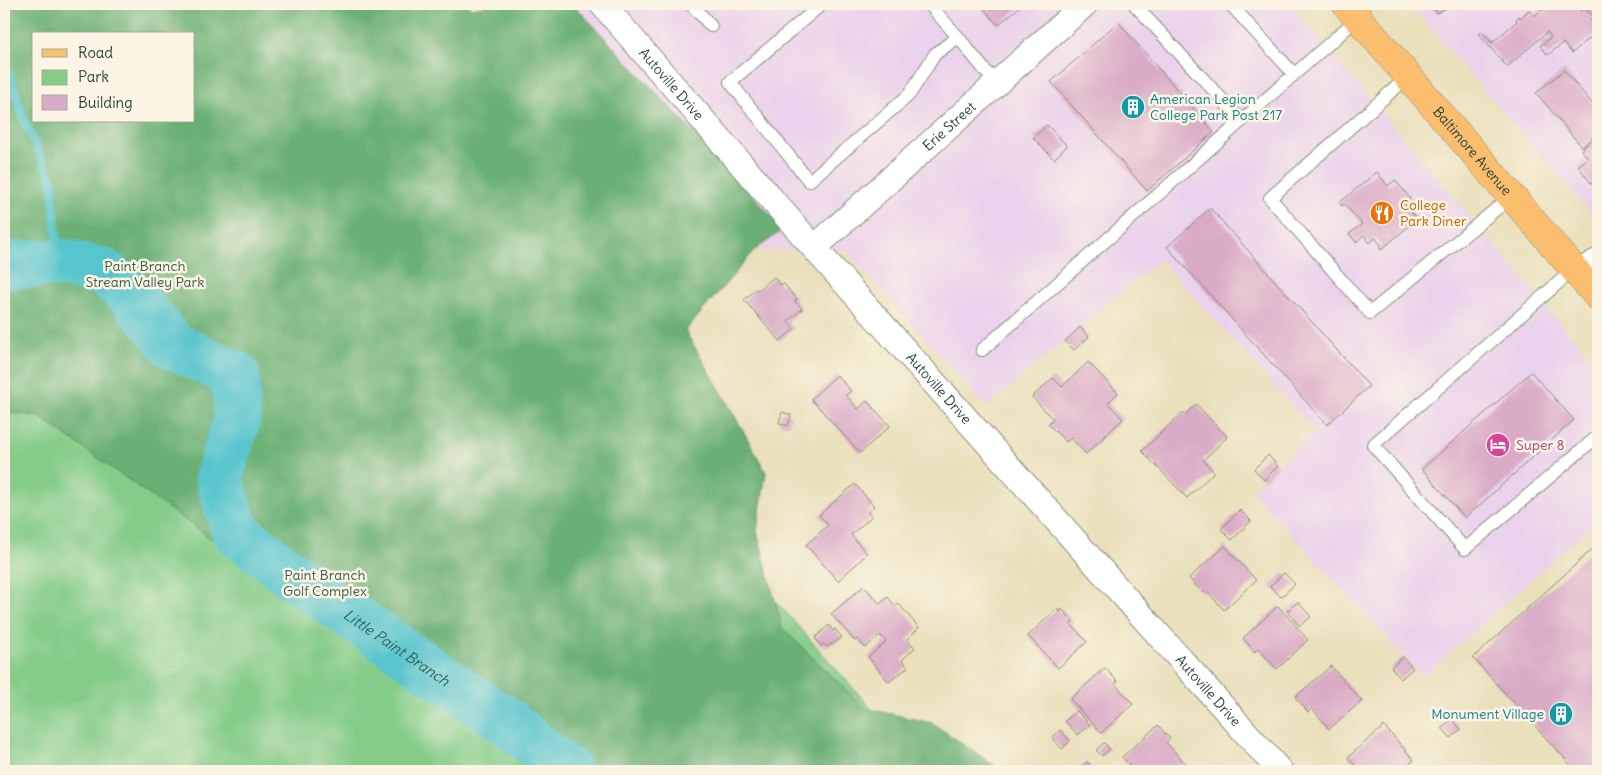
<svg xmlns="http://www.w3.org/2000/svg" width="1602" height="775" viewBox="0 0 1602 775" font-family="Delius,sans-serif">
<rect width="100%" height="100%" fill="#fcf5e5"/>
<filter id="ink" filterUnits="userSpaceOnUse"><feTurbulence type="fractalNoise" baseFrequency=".02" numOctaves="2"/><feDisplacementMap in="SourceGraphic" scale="10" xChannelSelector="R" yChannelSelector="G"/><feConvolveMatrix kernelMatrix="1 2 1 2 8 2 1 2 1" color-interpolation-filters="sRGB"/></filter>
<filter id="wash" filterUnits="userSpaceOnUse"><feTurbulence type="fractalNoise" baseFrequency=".0096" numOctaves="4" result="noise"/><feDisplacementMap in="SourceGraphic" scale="20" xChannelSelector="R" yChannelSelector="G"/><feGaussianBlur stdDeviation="1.12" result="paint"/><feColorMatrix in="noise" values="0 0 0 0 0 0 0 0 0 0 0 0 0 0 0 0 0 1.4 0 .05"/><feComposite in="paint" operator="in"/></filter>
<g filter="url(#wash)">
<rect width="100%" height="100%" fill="#eae0bc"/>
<g fill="#ead1ec">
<polygon points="573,4 1289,4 1598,367 1598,519 1423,677 1251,491 1315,431 1160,259 986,407 846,250 755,250 783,228"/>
<polygon points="1409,4 1598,4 1598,221"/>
</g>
<polygon fill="#84cc88" stroke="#52845e" points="4,34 34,121 755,578 927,771 4,771"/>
<path fill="#6bb074" stroke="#457654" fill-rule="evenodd" d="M4,4h463l3,4 24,-4h79l211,225 -29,21 -70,81 37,62 44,79 -9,59 25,97 83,80 67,15 70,48h-454l-315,-217 -193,-137 -36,-6zM34,34h160v87h-160z"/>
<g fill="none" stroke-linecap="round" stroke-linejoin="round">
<polyline stroke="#58c5ce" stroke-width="8" points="4,58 25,123 52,180 56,231 62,263"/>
<path stroke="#58c5ce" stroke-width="48" id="s1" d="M4,265l58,-2 41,9 28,23 41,50 64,30 1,44 -18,58 16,54 69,53 205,139 59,48"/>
</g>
<g id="blocks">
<g fill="#daabc7">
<polygon points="979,4 1023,4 998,25"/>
<polygon points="1428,4 1453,4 1437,13"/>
<polygon points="1548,4 1562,4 1567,9 1574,4 1580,11 1584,8 1593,18 1590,20 1598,29 1598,31 1572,53 1563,43 1548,55 1540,46 1551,37 1547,32 1507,67 1479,34 1482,32 1492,43 1517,21 1516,19 1519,16 1520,18 1529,10 1534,16"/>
<polygon points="1583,4 1598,4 1598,22"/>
<polygon points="1118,22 1214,132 1147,191 1051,82"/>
<polygon points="1564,70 1595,107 1598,104 1598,132 1582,147 1536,93"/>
<polygon points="1047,125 1067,146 1054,159 1033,138"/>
<polygon points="1598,135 1598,192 1578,166 1588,158 1581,150"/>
<polygon points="1377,172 1388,186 1395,180 1410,198 1405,205 1417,219 1381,250 1379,248 1381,245 1375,238 1370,243 1364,235 1356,242 1349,234 1362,224 1344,204 1342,206 1339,203"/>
<polygon points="1210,208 1369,386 1327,425 1167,247"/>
<polygon points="774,277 781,285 783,283 797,299 795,301 802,309 788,321 794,329 780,341 744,300 756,289 758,290"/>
<polygon points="1080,327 1089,337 1074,350 1065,341"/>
<polygon points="1088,362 1118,393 1108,403 1123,419 1086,454 1071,438 1066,442 1048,424 1053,419 1032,397 1053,378 1062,387"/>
<polygon points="1531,372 1574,420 1465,518 1422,469"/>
<polygon points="837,375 851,391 846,395 858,409 867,401 890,426 860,453 811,399"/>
<polygon points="1196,404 1227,437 1203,460 1214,472 1187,498 1142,451 1183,412 1185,415"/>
<polygon points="782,412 791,415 788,426 779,423"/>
<polygon points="1268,455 1278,466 1264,480 1254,469"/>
<polygon points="855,484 874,506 868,512 872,516 851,535 867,554 838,581 806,545 828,525 819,515"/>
<polygon points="1240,510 1251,521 1232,540 1221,529"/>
<polygon points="1598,544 1598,771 1576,771 1473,658"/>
<polygon points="1225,546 1256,580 1224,610 1206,590 1203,593 1189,578"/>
<polygon points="1284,573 1295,584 1281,597 1270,586"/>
<polygon points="864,586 880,604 888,597 895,606 898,603 919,628 907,639 915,648 902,660 908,667 889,682 868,657 886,642 880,635 865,648 858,639 855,641 831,614"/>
<polygon points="1298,602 1311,617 1299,626 1287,611"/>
<polygon points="1278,606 1308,640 1277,669 1258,648 1255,652 1243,638"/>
<polygon points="1057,609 1060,612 1062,609 1073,621 1071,624 1087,642 1058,668 1028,636"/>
<polygon points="829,625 833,631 835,629 842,637 832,645 831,644 827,647 824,644 821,646 815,638"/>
<polygon points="1403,657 1413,668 1401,679 1391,667"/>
<polygon points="1331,666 1362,701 1329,729 1312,708 1308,712 1295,697"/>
<polygon points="1105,668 1118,682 1115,684 1133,704 1101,733 1070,699"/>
<polygon points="1077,711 1090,725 1078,735 1065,721"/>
<polygon points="1452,719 1461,729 1451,738 1442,728"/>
<polygon points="1158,725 1170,739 1166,742 1185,763 1175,771 1134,771 1122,757"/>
<polygon points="1384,726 1414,760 1401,771 1367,771 1364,768 1360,771 1348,757"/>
<polygon points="1060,730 1070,741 1062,749 1052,738"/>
<polygon points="1104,743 1110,749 1102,756 1096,750"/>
<polygon points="1087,762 1093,769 1090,771 1076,771"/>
<polygon points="1423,766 1428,771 1417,771"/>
</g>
</g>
</g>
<g filter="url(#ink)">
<use href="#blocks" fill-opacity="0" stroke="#848e78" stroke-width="1"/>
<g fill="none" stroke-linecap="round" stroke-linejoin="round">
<g stroke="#848e78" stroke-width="14">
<g id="service">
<polyline points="691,4 711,26"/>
<polyline points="822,4 730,82 809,181 909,95 935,54 958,37 996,84"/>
<polyline points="929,4 958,37"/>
<polyline points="1134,4 1242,121"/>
<polyline points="1230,4 1294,74"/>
<polyline points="1409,76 1270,198 1370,313 1512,196"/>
<polyline points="1574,269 1373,445 1465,549 1598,436"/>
<polyline points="982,350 1358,18"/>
</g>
</g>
<g stroke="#848e78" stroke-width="27">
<g id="minor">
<path id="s2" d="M602,4l212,244 466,523"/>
<path id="s3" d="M814,248l271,-244"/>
<polyline points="1577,273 1598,261"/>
</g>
</g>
<g stroke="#848e78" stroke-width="29">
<g id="primary">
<path id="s4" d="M1346,4l252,293"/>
</g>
</g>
<use href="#service" stroke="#fff" stroke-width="12"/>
<use href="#minor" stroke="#fff" stroke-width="25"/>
<use href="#primary" stroke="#fbbe6e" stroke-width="28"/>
</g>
</g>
<defs>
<g id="building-disc" transform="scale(1.25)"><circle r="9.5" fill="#0f9aa8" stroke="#fcf5e5"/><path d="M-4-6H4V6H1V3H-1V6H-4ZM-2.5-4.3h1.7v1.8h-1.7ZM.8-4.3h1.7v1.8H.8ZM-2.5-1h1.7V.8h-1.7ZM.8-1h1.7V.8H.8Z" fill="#fff"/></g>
<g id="restaurant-disc" transform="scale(1.25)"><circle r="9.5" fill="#e8710a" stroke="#fcf5e5"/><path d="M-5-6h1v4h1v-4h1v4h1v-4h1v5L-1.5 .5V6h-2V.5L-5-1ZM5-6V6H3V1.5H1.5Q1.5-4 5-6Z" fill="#fff"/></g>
<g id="hotel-disc" transform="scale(1.25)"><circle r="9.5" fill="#d1479c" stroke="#fcf5e5"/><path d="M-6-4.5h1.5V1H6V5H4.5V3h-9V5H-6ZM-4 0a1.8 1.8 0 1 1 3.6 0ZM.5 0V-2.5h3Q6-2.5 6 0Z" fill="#fff"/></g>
</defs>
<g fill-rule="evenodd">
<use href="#building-disc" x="1133" y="107"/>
<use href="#restaurant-disc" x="1382" y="213"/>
<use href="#hotel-disc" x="1498" y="445"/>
<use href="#building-disc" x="1561" y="714"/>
</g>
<g text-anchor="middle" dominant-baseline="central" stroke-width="5" stroke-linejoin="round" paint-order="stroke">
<g font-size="14" fill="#1f3d34" stroke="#fcf5e5">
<text stroke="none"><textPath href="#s2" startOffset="106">Autoville Drive</textPath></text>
<text stroke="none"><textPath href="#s3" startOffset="182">Erie Street</textPath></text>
<text stroke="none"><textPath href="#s4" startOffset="194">Baltimore Avenue</textPath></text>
<text stroke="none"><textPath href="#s2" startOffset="511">Autoville Drive</textPath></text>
<text stroke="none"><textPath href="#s2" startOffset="916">Autoville Drive</textPath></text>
</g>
<g font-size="14" fill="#0d838f" stroke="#fcf5e5" text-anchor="start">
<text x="1150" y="99">American Legion<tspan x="1150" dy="16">College Park Post 217</tspan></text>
<text x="1544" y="714" text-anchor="end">Monument Village</text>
</g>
<g font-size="14" fill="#c56008" stroke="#fcf5e5" text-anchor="start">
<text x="1400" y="205">College<tspan x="1400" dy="16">Park Diner</tspan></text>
</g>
<g font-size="14" fill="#335a45" stroke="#fcf5e5">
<text x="145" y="266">Paint Branch<tspan x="145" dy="16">Stream Valley Park</tspan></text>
<text x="325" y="575">Paint Branch<tspan x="325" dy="16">Golf Complex</tspan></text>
</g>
<g font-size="14" fill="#b23c85" stroke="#fcf5e5" text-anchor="start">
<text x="1516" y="445">Super 8</text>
</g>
<g font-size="15" font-style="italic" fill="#2d5f5a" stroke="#fcf5e5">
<text stroke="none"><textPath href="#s1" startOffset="632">Little Paint Branch</textPath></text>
</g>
</g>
<rect width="1602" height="775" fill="none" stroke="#fcf5e5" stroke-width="20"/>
<rect x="32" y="32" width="162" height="90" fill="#fcf5e5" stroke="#a4ab9e"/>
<rect x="42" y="49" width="25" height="8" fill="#fbbe6e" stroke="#a4ab9e"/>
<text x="78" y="58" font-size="15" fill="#1f3d34">Road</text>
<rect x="42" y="70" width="25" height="15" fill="#84cc88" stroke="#a4ab9e"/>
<text x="78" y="82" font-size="15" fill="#1f3d34">Park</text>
<rect x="42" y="95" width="25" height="15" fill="#daabc7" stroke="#a4ab9e"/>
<text x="78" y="108" font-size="15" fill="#1f3d34">Building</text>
</svg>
